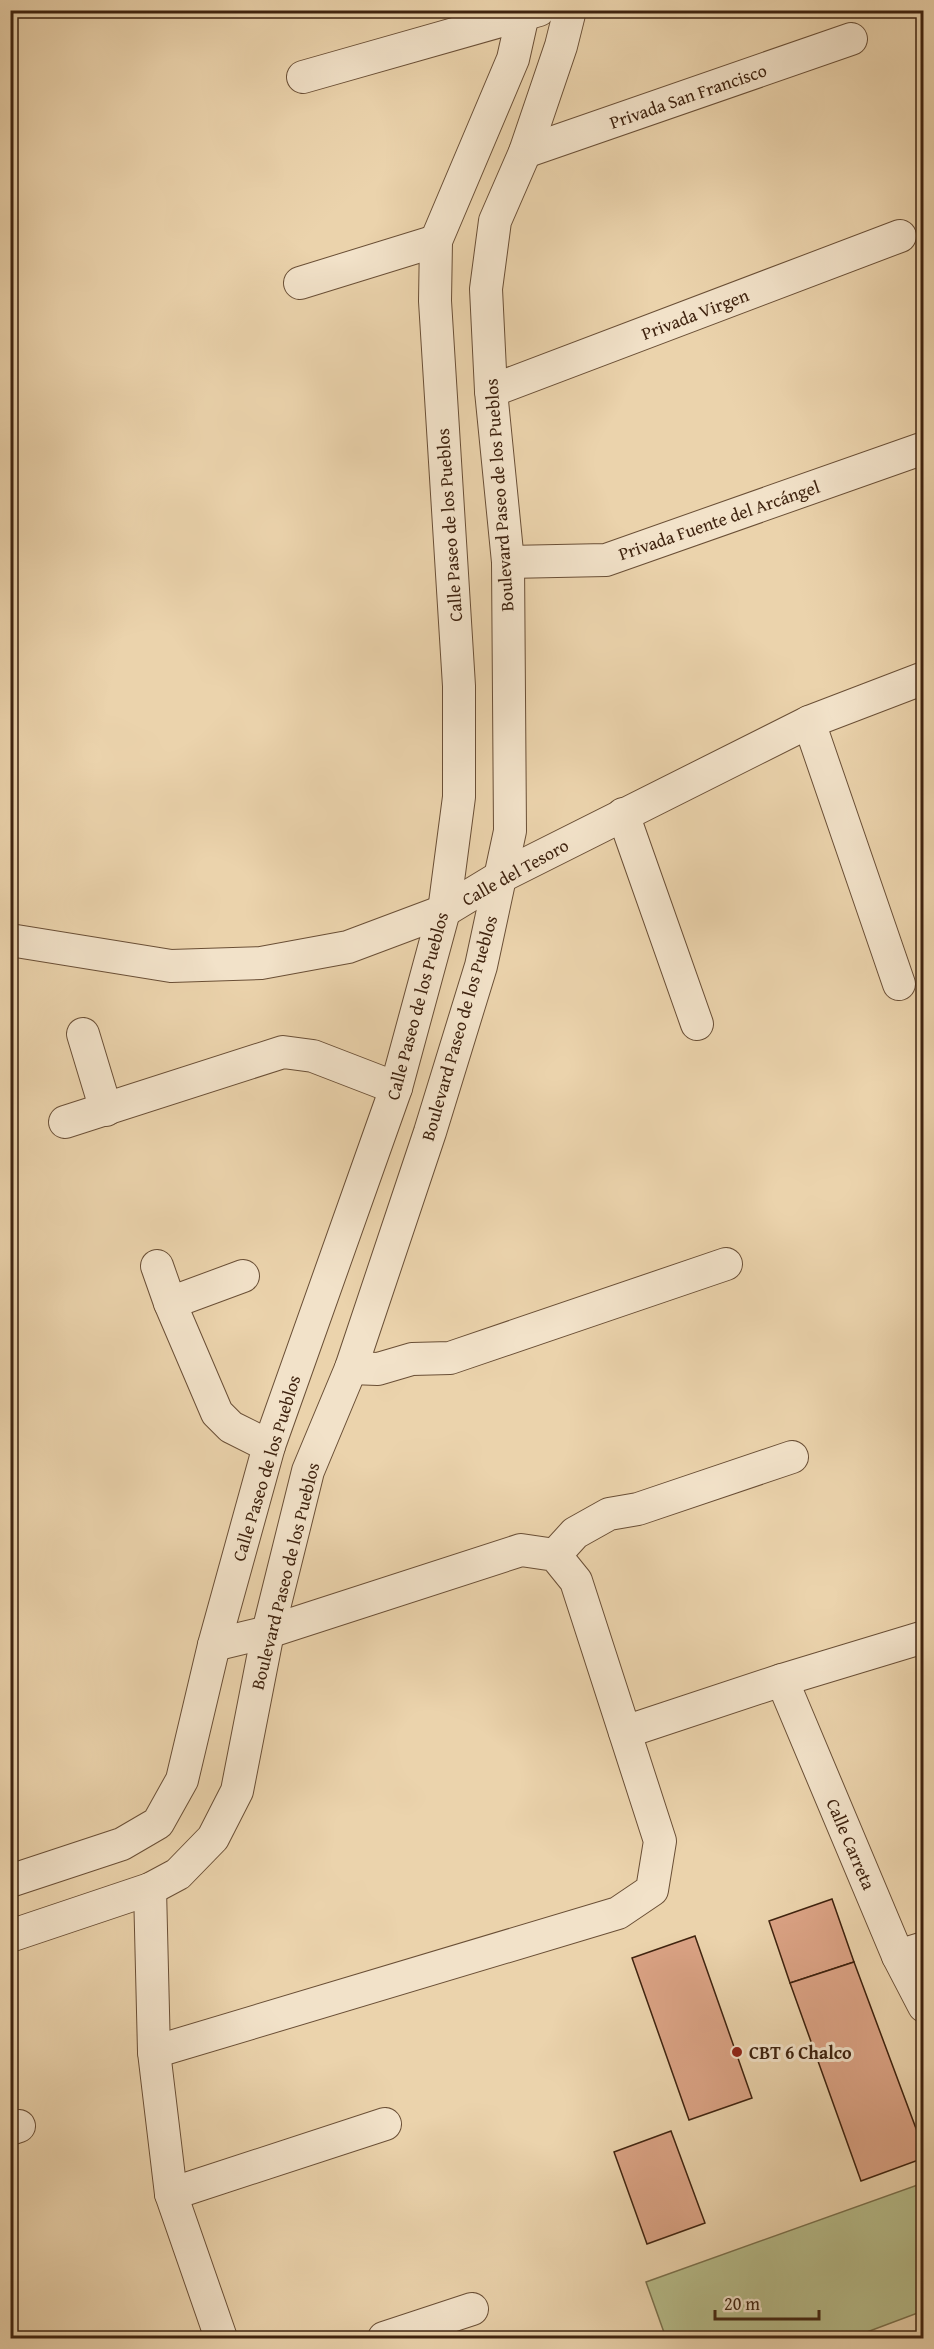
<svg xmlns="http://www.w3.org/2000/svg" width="934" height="2349" viewBox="0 0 934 2349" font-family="'Gentium Book Plus',serif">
<rect width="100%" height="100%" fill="#ebd3ac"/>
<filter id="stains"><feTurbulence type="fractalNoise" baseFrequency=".00333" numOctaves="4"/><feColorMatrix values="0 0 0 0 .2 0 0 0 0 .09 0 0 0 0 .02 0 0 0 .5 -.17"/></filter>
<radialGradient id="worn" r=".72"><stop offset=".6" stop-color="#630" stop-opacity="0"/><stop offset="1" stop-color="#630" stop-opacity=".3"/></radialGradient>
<polygon fill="#b6bc8a" stroke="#7a704c" stroke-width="1.5" points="923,2183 923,2311 851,2338 666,2338 646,2282"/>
<g fill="#dba385" stroke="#3f230f" stroke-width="1.5">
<polygon points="832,1899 854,1962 790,1983 769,1921"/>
<polygon points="695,1936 752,2098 689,2120 632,1958"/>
<polygon points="854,1962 924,2150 924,2158 861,2181 790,1983"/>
<polygon points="671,2131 705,2223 647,2244 614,2152"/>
</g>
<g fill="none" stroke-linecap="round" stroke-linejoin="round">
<g stroke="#6a4f36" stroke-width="34">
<g id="street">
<polyline points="303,77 539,10"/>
<polyline points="525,152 851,39"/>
<polyline points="300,283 436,241"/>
<polyline points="491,391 900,236"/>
<polyline points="508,562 606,560 924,448"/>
<polyline points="809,722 899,984"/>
<polyline points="623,814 697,1024"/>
<polyline points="10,940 171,966 261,963 348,947 444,911 500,877 809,722 924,678"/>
<polyline points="83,1034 106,1110"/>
<polyline points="65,1122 283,1052 313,1056 396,1088"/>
<polyline points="157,1266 170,1303 217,1413 231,1427 269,1446"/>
<polyline points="170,1303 243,1276"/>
<polyline points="351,1368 378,1369 412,1359 450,1358 726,1264"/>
<polyline points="555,1555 575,1533 609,1514 638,1509 792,1457"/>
<polyline points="782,1680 898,1956 924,2006"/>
<polyline points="625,1732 782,1680 924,1637"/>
<polyline points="10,1881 122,1844 158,1823 182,1780 214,1645 269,1446 396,1088 444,911 459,797 459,686 435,301 436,241 513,59 524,10"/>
<polyline points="150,1889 154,2052 171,2194 221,2338"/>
<polyline points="10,1936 150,1889 178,1874 213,1838 237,1791 268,1632 308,1471 351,1368 430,1132 481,966 510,831 508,562 491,391 486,289 495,221 525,152 561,46 570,10"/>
<polyline points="898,1956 924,1948"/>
<polyline points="154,2052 618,1913 652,1890 660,1841 576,1581 555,1555 521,1550 268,1632 214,1645"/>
<polyline points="10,2129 19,2126"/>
<polyline points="171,2194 385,2124"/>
<polyline points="384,2338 472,2309"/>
</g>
</g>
<use href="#street" stroke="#f2e2c9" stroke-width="32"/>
</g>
<circle fill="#8f2418" stroke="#f2e2c9" stroke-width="2" cx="737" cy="2052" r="6"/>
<g text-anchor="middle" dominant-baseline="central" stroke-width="6" stroke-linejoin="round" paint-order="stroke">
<g font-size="18" fill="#3f230f" stroke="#f2e2c9">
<text transform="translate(688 96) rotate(-19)">Privada San Francisco</text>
<text transform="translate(695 314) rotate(-21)">Privada Virgen</text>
<text transform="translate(499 495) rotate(-94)">Boulevard Paseo de los Pueblos</text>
<text transform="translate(719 520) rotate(-19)">Privada Fuente del Arcángel</text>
<text transform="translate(449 525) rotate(-94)">Calle Paseo de los Pueblos</text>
<text transform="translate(515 872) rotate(-29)">Calle del Tesoro</text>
<text transform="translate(417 1006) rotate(-75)">Calle Paseo de los Pueblos</text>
<text transform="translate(459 1028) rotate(-74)">Boulevard Paseo de los Pueblos</text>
<text transform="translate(266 1468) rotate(-73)">Calle Paseo de los Pueblos</text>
<text transform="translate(285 1576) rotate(-76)">Boulevard Paseo de los Pueblos</text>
<text transform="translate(851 1844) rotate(67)">Calle Carreta</text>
</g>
<g font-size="18" font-weight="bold" fill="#3f230f" stroke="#f2e2c9" text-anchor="start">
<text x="749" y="2052">CBT 6 Chalco</text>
</g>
</g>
<rect width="934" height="2349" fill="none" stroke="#ebd3ac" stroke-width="36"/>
<rect x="12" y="12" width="910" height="2325" fill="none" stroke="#3f230f" stroke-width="3"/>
<rect x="18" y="18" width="898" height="2313" fill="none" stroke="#3f230f" stroke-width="1.5"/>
<path d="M715 2310v9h104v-9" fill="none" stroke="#3f230f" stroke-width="3"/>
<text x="724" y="2310" font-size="18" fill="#3f230f" stroke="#f2e2c9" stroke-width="4.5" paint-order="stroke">20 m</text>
<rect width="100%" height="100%" filter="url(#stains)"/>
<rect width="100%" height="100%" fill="url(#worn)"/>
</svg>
